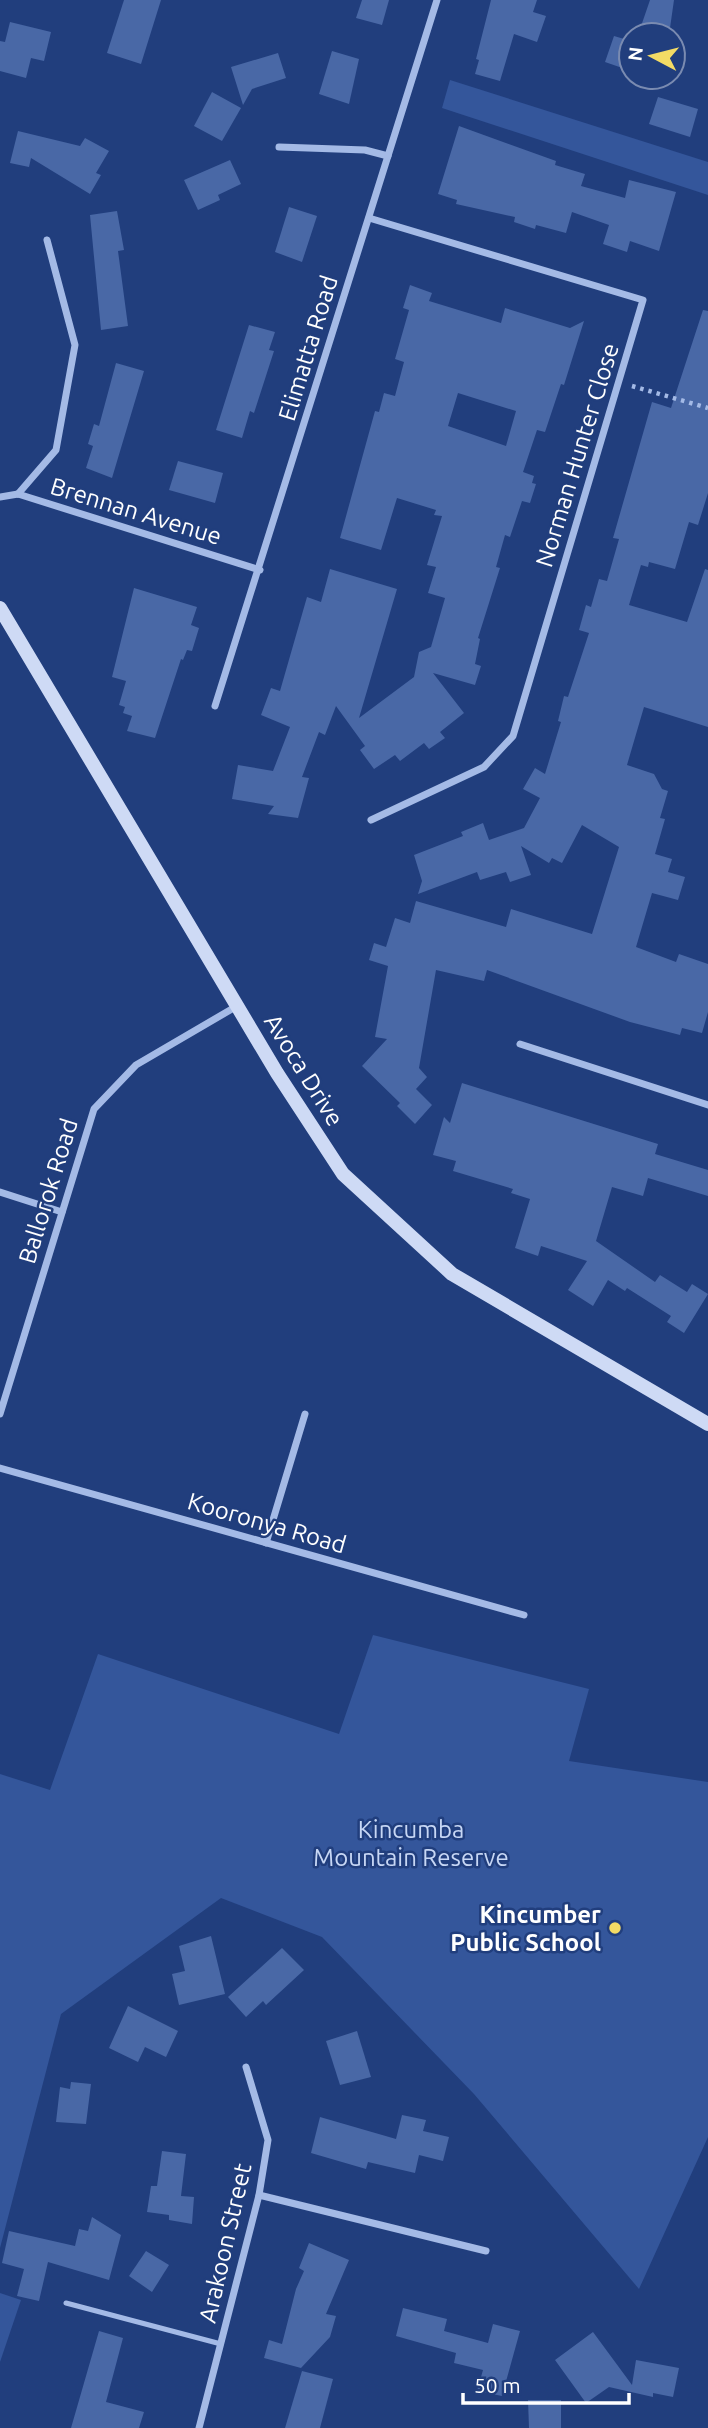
<svg xmlns="http://www.w3.org/2000/svg" width="708" height="2428" viewBox="0 0 708 2428" font-family="Ubuntu,sans-serif">
<rect width="100%" height="100%" fill="#213e7d"/>
<g fill="#34569b">
<polygon points="450,80 708,162 708,195 442,108"/>
<polygon points="373,1635 589,1689 569,1761 708,1782 708,2137 639,2289 474,2094 322,1937 221,1898 61,2014 0,2248 0,1774 50,1790 98,1654 339,1734"/>
<polygon points="0,2293 21,2300 0,2362"/>
</g>
<g fill="#4968a6" fill-rule="evenodd">
<polygon points="124,0 161,0 141,64 107,53"/>
<polygon points="362,0 389,0 382,25 356,18"/>
<polygon points="491,0 537,0 533,12 546,16 537,42 514,34 500,81 475,74 479,60 476,59"/>
<polygon points="650,0 674,0 669,35 638,35"/>
<polygon points="10,22 51,32 44,61 31,58 26,78 0,71 0,41 5,42"/>
<polygon points="614,36 631,41 631,71 605,62"/>
<polygon points="332,51 359,59 349,104 319,94"/>
<polygon points="278,53 286,78 252,89 243,105 231,67"/>
<polygon points="212,92 241,108 222,141 194,126"/>
<polygon points="658,97 698,109 690,137 649,124"/>
<polygon points="459,126 556,161 555,165 585,174 581,186 625,198 629,180 676,192 659,251 630,241 627,252 603,244 609,225 572,212 566,233 536,225 535,229 514,222 515,217 456,204 457,200 438,194"/>
<polygon points="18,131 80,146 85,138 109,151 96,173 101,175 90,194 31,158 29,167 10,163"/>
<polygon points="230,160 241,184 218,195 220,200 198,210 184,180"/>
<polygon points="289,207 317,216 302,262 275,252"/>
<polygon points="117,211 124,250 118,251 128,326 101,330 90,215"/>
<path d="M410,285l22,8 -3,8 72,22 4,-15 65,20 14,-7 -20,64 -3,-1 -16,48 -8,-2 -14,42 11,4 -2,7 4,1 -6,19 -8,-2 -12,36 -5,-2 -9,32 4,1 -22,70 2,1 -5,25 6,2 -6,19 -42,-12 31,40 -24,19 5,6 -16,11 -5,-6 -24,18 -5,-6 -21,14 -14,-19 5,-4 -29,-40 -11,29 -6,-3 -17,45 7,1 -11,40 -30,-4 6,-8 -42,-7 6,-34 35,6 17,-44 -29,-12 10,-27 9,3 27,-94 14,5 9,-33 67,20 -38,129 55,-41 5,-25 12,-5 14,-49 -17,-5 8,-26 -9,-2 15,-49 -8,-1 2,-5 -39,-12 -16,52 -41,-12 35,-127 4,1 5,-19 11,3 9,-34 -9,-3 14,-49 -6,-2zM458,393l58,18 -10,35 -58,-20z"/>
<polygon points="703,310 708,311 708,493 698,525 689,522 675,569 649,562 648,567 641,565 629,605 687,622 705,569 708,570 708,727 644,707 627,765 654,774 662,789 668,791 660,818 665,819 655,854 672,859 668,872 685,877 678,900 652,893 636,947 676,962 679,954 708,964 708,1012 702,1033 682,1028 680,1035 630,1022 487,970 484,981 436,970 419,1068 427,1077 416,1089 432,1105 415,1124 397,1106 400,1103 362,1066 387,1039 375,1037 388,966 369,960 374,943 386,947 395,918 410,923 416,901 506,927 511,909 592,934 619,847 582,825 562,863 552,858 549,863 521,846 531,875 510,882 506,872 480,880 477,872 418,894 422,881 414,855 463,836 461,832 483,823 489,840 524,828 540,798 523,789 535,768 545,774 561,722 558,721 564,696 568,697 589,633 579,630 586,605 591,607 599,579 607,581 619,539 613,538 652,402 671,408"/>
<polygon points="249,325 275,332 269,350 274,351 254,413 250,411 242,438 216,430"/>
<polygon points="116,363 144,371 112,478 86,468 93,446 88,444 94,424 99,426"/>
<polygon points="178,461 223,473 215,503 169,490"/>
<polygon points="134,588 197,607 191,625 199,628 192,651 187,650 183,660 181,659 155,738 127,731 132,716 123,713 125,707 119,705 126,681 112,677"/>
<polygon points="462,1083 658,1144 655,1154 708,1170 708,1196 648,1178 643,1196 612,1187 596,1241 655,1282 660,1275 687,1292 692,1284 708,1294 684,1333 667,1322 671,1316 627,1288 625,1291 608,1280 593,1306 568,1290 587,1261 541,1246 538,1256 515,1248 530,1199 511,1193 513,1189 453,1171 456,1161 433,1155 444,1117 450,1123"/>
<polygon points="211,1936 225,1994 179,2005 172,1974 185,1971 179,1946"/>
<polygon points="282,1948 304,1970 266,2005 263,2001 246,2017 228,1997"/>
<polygon points="128,2006 178,2031 166,2057 145,2047 138,2062 109,2048"/>
<polygon points="357,2031 371,2077 340,2085 326,2041"/>
<polygon points="71,2082 91,2084 86,2124 56,2122 60,2087 70,2089"/>
<polygon points="402,2115 426,2120 423,2131 449,2137 443,2161 419,2155 415,2173 368,2162 366,2169 311,2153 320,2117 396,2139"/>
<polygon points="162,2151 186,2154 181,2196 194,2197 192,2224 169,2220 169,2215 147,2212 151,2186 157,2186"/>
<polygon points="92,2217 121,2235 109,2280 48,2262 39,2301 17,2296 24,2269 2,2263 9,2231 75,2246 79,2229 88,2231"/>
<polygon points="309,2243 349,2260 326,2314 336,2316 330,2337 301,2368 264,2358 269,2340 282,2344 296,2289 304,2271 299,2268"/>
<polygon points="146,2251 169,2265 152,2292 129,2276"/>
<polygon points="403,2308 447,2319 444,2331 488,2343 493,2324 520,2331 502,2396 477,2391 483,2370 454,2363 456,2353 396,2336"/>
<polygon points="99,2331 123,2338 106,2402 144,2412 139,2428 71,2428"/>
<polygon points="593,2332 632,2385 636,2360 679,2368 673,2397 653,2393 653,2397 609,2387 586,2403 555,2360"/>
<polygon points="302,2371 333,2379 320,2428 285,2428"/>
<polygon points="528,2400 561,2400 561,2428 529,2428"/>
</g>
<g fill="none" stroke-linecap="round" stroke-linejoin="round">
<polyline stroke="#a4bae6" stroke-width="4.5" stroke-dasharray="3.5 5" stroke-linecap="butt" points="632,386 708,408"/>
<polyline stroke="#a4bae6" stroke-width="5" points="66,2303 221,2344"/>
<g stroke="#a4bae6" stroke-width="7">
<polyline points="279,147 365,150 388,156"/>
<polyline points="369,218 643,300 513,736 484,767 371,820"/>
<polyline points="18,494 56,450 75,345 47,240"/>
<polyline points="0,497 18,494 260,570"/>
<polyline points="215,706 437,0"/>
<polyline points="520,1044 708,1105"/>
<polyline points="0,1192 62,1212"/>
<polyline points="0,1414 94,1109 136,1065 237,1006"/>
<polyline points="0,1468 524,1615"/>
<polyline points="266,1543 305,1414"/>
<polyline points="259,2195 486,2251"/>
<polyline points="199,2428 259,2195 268,2140 246,2067"/>
</g>
<polyline stroke="#cedaf5" stroke-width="14" points="0,608 277,1073 343,1174 452,1274 708,1424"/>
</g>
<circle fill="#f3db65" stroke="#213e7d" stroke-width="2.5" cx="615" cy="1928" r="7"/>
<g text-anchor="middle" dominant-baseline="central" stroke-width="5" stroke-linejoin="round" paint-order="stroke">
<g font-size="24" fill="#fff" stroke="#213e7d">
<text transform="translate(308 348) rotate(-73)">Elimatta Road</text>
<text transform="translate(577 455) rotate(-73)">Norman Hunter Close</text>
<text transform="translate(136 511) rotate(17)">Brennan Avenue</text>
<text transform="translate(304 1070) rotate(58)">Avoca Drive</text>
<text transform="translate(48 1191) rotate(-73)">Ballorok Road</text>
<text transform="translate(267 1523) rotate(16)">Kooronya Road</text>
<text transform="translate(225 2243) rotate(-77)">Arakoon Street</text>
</g>
<g font-size="24" fill="#c7d7f5" stroke="#213e7d">
<text x="411" y="1829">Kincumba<tspan x="411" dy="28">Mountain Reserve</tspan></text>
</g>
<g font-size="24" font-weight="bold" fill="#fff" stroke="#213e7d" text-anchor="end">
<text x="601" y="1914">Kincumber<tspan x="601" dy="28">Public School</tspan></text>
</g>
</g>
<g transform="translate(652 56) rotate(277)"><circle r="33" fill="#213e7d" stroke="#7a8bb1" stroke-width="2"/>
<path d="M0-5L12 26L0 18L-12 26Z" fill="#f3db65"/>
<text y="-10" font-size="19" font-weight="bold" text-anchor="middle" fill="#ffffff">N</text>
</g>
<path d="M463 2393v10h166v-10" fill="none" stroke="#ffffff" stroke-width="3.5"/>
<text x="474" y="2393" font-size="21" fill="#ffffff" stroke="#213e7d" stroke-width="5" paint-order="stroke">50 m</text>
</svg>
